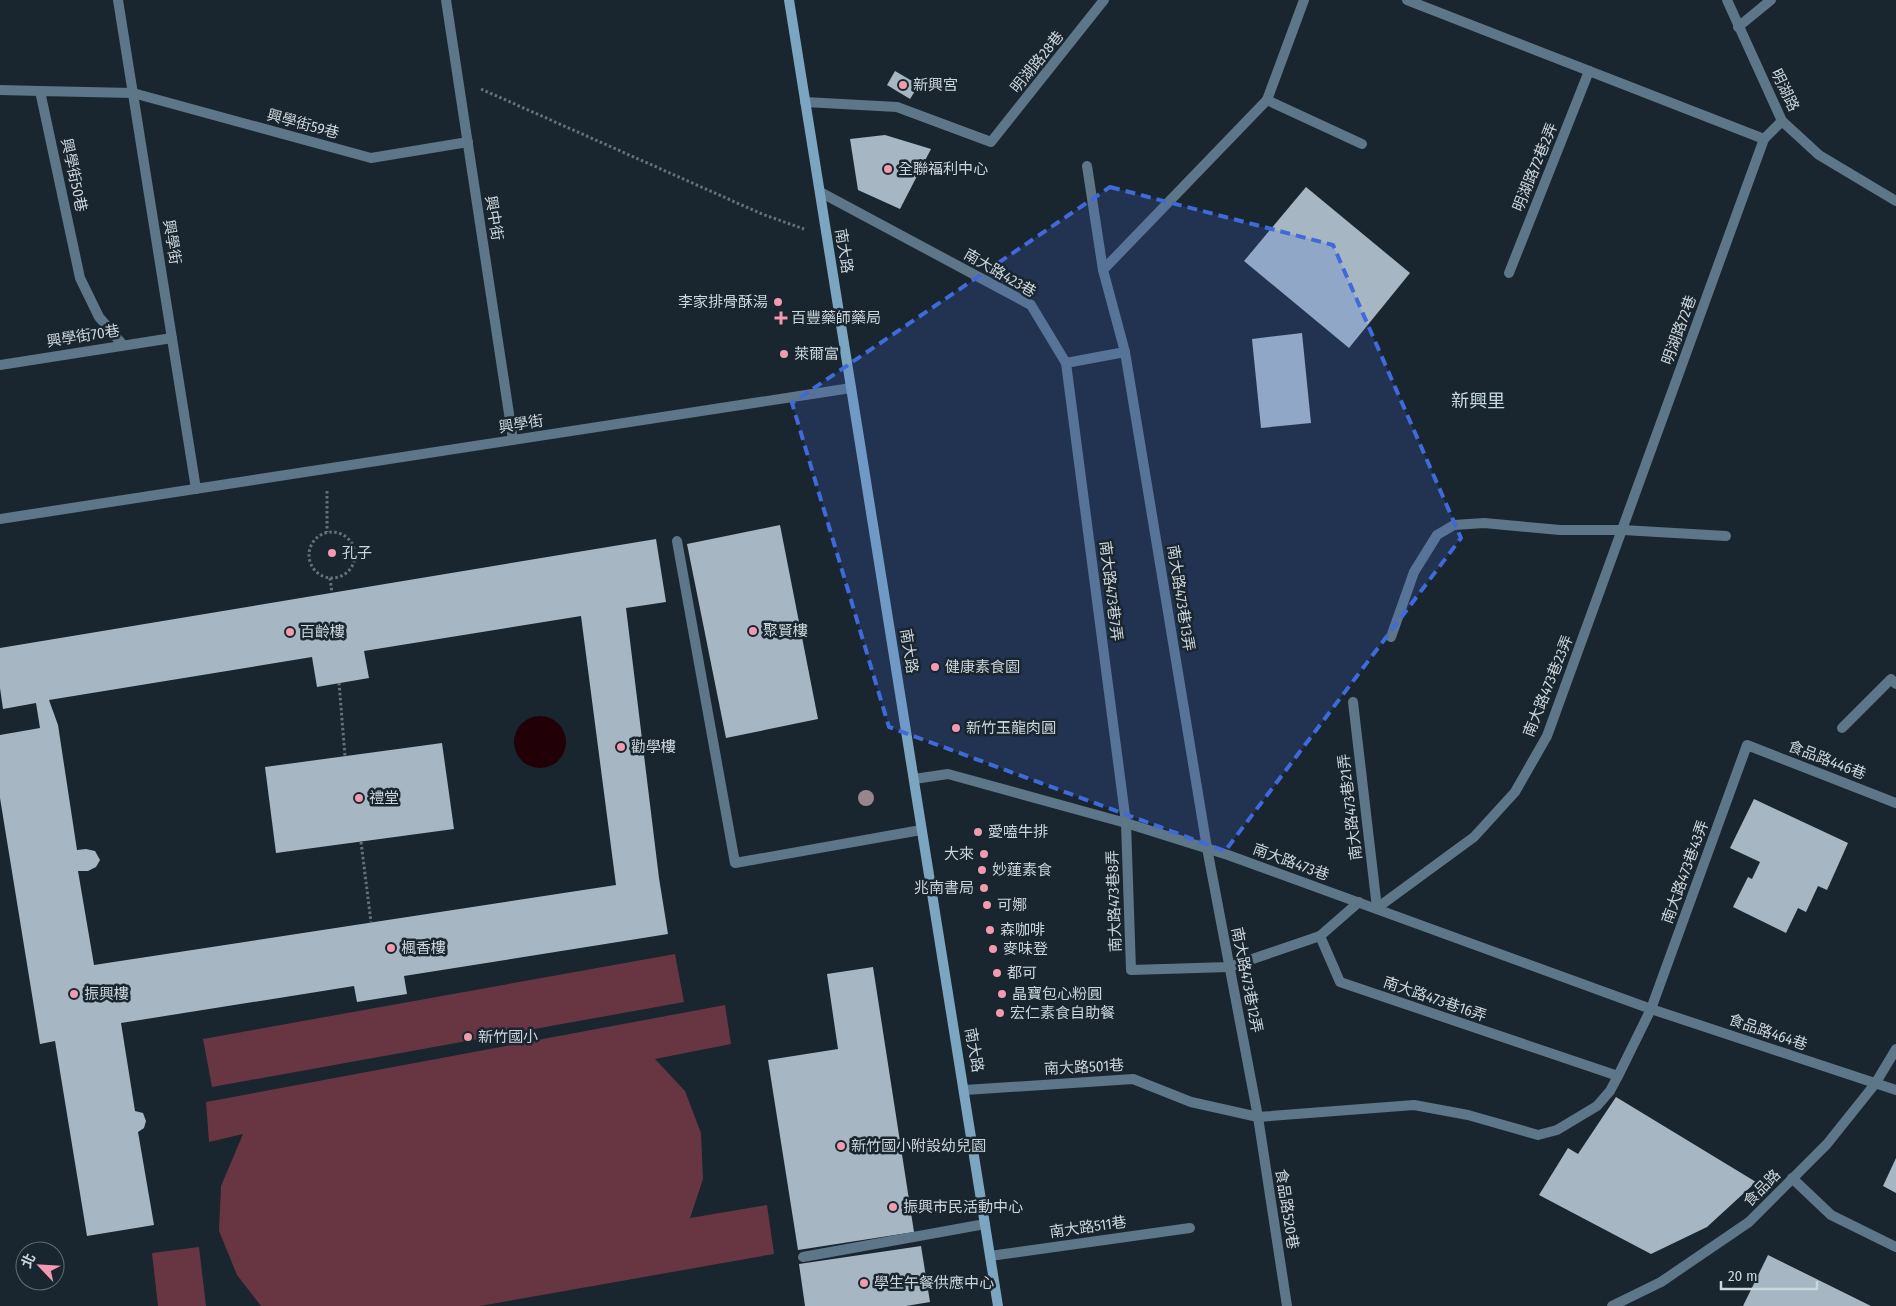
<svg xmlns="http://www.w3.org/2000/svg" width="1896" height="1306" viewBox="0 0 1896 1306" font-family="'Fira Sans Condensed','Noto Sans TC',sans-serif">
<rect width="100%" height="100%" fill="#19262f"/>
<g fill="#683542">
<polygon points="675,954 684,1002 212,1087 203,1039"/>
<polygon points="725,1005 731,1044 655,1059 685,1091 701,1133 703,1179 690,1218 767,1205 774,1254 480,1306 261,1306 237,1275 219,1231 221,1186 243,1134 209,1142 206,1102"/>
<polygon points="199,1247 206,1306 158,1306 152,1253"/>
</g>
<circle fill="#210008" cx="540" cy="742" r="26"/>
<g fill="#a6b7c3" fill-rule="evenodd">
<polygon points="895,71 919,85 910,99 887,85"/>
<polygon points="885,135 931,149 900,209 858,190 850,139"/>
<polygon points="1306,187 1410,273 1349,348 1244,261"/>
<polygon points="1302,333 1311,423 1261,428 1252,339"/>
<polygon points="780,525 818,719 726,738 687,544"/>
<path d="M656,539l10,63 -40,6 33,270 9,56 -264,42 3,18 -50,8 -3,-16 -233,37 14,88 8,2 3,8 -2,7 -6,4 16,93 -67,11 -32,-195 -15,3 -40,-246v-63l40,-7 -4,-25 -33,6 -3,-21v-40zM581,616l35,269 -522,80 -16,-94h10l8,-4 4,-7 -5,-9 -9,-2 -9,1 -19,-125 -9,-25 263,-43 5,30 52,-9 -5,-27z"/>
<polygon points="442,743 454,829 276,853 265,767"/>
<polygon points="1754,799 1848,843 1827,890 1818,886 1806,912 1798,908 1786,933 1733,907 1748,877 1752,879 1760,862 1730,848"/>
<polygon points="873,967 914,1232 798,1250 768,1060 838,1049 827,974"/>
<polygon points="1616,1097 1756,1182 1707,1227 1651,1254 1539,1195 1568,1148 1578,1154"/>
<polygon points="1896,1158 1896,1193 1883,1186"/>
<polygon points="921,1246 930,1302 906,1306 805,1306 799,1264"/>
<polygon points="1768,1255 1871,1306 1743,1306"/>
</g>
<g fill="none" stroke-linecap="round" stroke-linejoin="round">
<g stroke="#667179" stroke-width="3" stroke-dasharray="2.5 2.5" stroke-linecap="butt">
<polyline points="481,89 762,214 804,229"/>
<polyline points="327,491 327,532"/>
<circle cx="332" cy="555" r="23"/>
<polyline points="330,578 332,593"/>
<polyline points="339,683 345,756"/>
<polyline points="361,842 371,922"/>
</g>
<g stroke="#5d7688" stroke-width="10">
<polyline points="118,0 196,489"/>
<polyline points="446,0 513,440"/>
<polyline points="1304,0 1267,100 1362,144"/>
<polyline points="1407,0 1764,139 1782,121"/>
<polyline points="1738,27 1771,0"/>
<polyline points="0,90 40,91"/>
<polyline points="805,102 897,107 991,142 1104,0"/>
<polyline points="1087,166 1103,270"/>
<polyline points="820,192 1031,305 1066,363 1125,352 1103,270 1267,100"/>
<polyline points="1509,273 1589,71"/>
<polyline points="123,345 99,317 80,278 40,91 133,93 371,158 468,142"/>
<polyline points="1125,352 1207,848 1258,1117 1287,1306"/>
<polyline points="1066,363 1126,823 1131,970 1229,967 1320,936"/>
<polyline points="0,365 172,338"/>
<polyline points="677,541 735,863 921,830"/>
<polyline points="1391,637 1414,572 1437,535 1454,525 1484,523 1560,530 1623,530 1726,536"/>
<polyline points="1353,702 1377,908 1474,837 1515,792 1547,736 1764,139"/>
<polyline points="1842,728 1891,679 1896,684"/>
<polyline points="914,779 948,774 1126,823 1228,855 1651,1009 1896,1090"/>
<polyline points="1359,902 1320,936 1340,982 1618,1076"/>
<polyline points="965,1090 1133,1079 1191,1102 1258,1117 1414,1105 1468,1115 1538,1135 1557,1130 1597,1106 1610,1091 1618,1076 1651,1009 1747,745 1896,803"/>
<polyline points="1792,1178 1831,1215 1896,1247"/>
<polyline points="990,1256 1190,1228"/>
<polyline points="803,1257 985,1224"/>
</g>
<g stroke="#5d7688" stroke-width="10">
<polyline points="1727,0 1782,121 1819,155 1896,201"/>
<polyline points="0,519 851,388"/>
</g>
<polyline stroke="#5d7688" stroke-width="10" points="1612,1306 1661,1282 1749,1222 1827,1144 1875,1084 1896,1049"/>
<polyline stroke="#7ca5c1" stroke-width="10" points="789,0 998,1306"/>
</g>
<circle fill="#98868f" cx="866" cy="798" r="8"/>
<path fill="#4069d9" fill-opacity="0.2" stroke="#4069d9" stroke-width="4" stroke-dasharray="10 6" stroke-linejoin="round" d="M1110,187l223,58 128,293 -236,313 -336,-124 -97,-324z"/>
<g fill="#f29aaf" stroke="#19262f" stroke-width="2">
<circle cx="903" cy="85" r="5"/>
<circle cx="888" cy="169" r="5"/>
<circle cx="778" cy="302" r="5"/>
<path d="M778.5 310.5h5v5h5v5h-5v5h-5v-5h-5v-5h5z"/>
<circle cx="784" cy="354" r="5"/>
<circle cx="332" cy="553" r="5"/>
<circle cx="753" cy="631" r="5"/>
<circle cx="290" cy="632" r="5"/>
<circle cx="935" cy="667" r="5"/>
<circle cx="956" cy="728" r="5"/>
<circle cx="621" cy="747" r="5"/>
<circle cx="359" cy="798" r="5"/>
<circle cx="978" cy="832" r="5"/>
<circle cx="984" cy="854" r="5"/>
<circle cx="982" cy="870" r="5"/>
<circle cx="984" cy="888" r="5"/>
<circle cx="987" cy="905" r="5"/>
<circle cx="990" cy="930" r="5"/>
<circle cx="391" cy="948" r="5"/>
<circle cx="993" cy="949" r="5"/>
<circle cx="997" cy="973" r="5"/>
<circle cx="74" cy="994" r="5"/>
<circle cx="1002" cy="994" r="5"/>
<circle cx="1000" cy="1013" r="5"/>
<circle cx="468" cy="1037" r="5"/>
<circle cx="841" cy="1146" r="5"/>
<circle cx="893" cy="1207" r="5"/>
<circle cx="864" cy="1283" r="5"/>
</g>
<g text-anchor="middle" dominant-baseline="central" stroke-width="5" stroke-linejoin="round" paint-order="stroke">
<g font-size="15" fill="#ccd5db" stroke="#19262f">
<text transform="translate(1037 62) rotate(-51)">明湖路28巷</text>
<text transform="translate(1785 90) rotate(64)">明湖路</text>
<text transform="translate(303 124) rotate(15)">興學街59巷</text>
<text transform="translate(1535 167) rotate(-68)">明湖路72巷2弄</text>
<text transform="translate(74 175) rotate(78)">興學街50巷</text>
<text transform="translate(494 218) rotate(81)">興中街</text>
<text transform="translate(172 242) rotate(81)">興學街</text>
<text transform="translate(844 251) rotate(81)">南大路</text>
<text transform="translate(1000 273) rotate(30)">南大路423巷</text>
<text transform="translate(1679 330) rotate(-70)">明湖路72巷</text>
<text transform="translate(83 336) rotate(-9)">興學街70巷</text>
<text transform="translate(521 424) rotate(-9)">興學街</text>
<text transform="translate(1111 591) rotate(83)">南大路473巷7弄</text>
<text transform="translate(1181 598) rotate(81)">南大路473巷13弄</text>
<text transform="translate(909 651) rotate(81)">南大路</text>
<text transform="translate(1548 686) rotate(-68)">南大路473巷23弄</text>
<text transform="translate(1827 760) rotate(21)">食品路446巷</text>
<text transform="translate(1350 807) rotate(-97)">南大路473巷21弄</text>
<text transform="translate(1291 862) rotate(20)">南大路473巷</text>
<text transform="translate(1685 872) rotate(-70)">南大路473巷43弄</text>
<text transform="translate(1114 901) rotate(-92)">南大路473巷8弄</text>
<text transform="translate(1247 980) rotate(79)">南大路473巷12弄</text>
<text transform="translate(1435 999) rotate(19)">南大路473巷16弄</text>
<text transform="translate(1768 1032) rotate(19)">食品路464巷</text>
<text transform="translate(974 1050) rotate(80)">南大路</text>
<text transform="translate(1084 1067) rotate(-3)">南大路501巷</text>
<text transform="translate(1762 1188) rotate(-45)">食品路</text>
<text transform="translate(1287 1209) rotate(81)">食品路520巷</text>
<text transform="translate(1088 1227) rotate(-8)">南大路511巷</text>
</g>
<g font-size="15" fill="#ccd5db" stroke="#19262f" text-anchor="start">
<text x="913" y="85">新興宮</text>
<text x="898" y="169">全聯福利中心</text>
<text x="768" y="302" text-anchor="end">李家排骨酥湯</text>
<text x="791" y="318">百豐藥師藥局</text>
<text x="794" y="354">萊爾富</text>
<text x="342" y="553">孔子</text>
<text x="763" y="631">聚賢樓</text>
<text x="300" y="632">百齡樓</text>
<text x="945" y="667">健康素食園</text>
<text x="966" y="728">新竹玉龍肉圓</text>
<text x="631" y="747">勸學樓</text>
<text x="369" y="798">禮堂</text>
<text x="988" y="832">愛嗑牛排</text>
<text x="974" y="854" text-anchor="end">大來</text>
<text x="992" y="870">妙蓮素食</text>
<text x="974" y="888" text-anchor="end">兆南書局</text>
<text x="997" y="905">可娜</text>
<text x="1000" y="930">森咖啡</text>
<text x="401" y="948">楓香樓</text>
<text x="1003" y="949">麥味登</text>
<text x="1007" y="973">都可</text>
<text x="84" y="994">振興樓</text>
<text x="1012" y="994">晶寶包心粉圓</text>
<text x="1010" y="1013">宏仁素食自助餐</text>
<text x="478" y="1037">新竹國小</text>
<text x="851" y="1146">新竹國小附設幼兒園</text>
<text x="903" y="1207">振興市民活動中心</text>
<text x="874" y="1283">學生午餐供應中心</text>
</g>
<g font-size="18" fill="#c7d8e4" stroke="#19262f">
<text x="1478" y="401">新興里</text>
</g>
</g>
<g transform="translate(40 1266) rotate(295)"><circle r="24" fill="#19262f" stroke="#616c74"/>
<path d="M0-4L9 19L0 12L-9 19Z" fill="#f29aaf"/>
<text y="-8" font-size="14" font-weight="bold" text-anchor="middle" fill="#ccd5db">北</text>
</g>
<path d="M1721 1281v8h96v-8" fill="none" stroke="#ccd5db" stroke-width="2.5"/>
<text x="1728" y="1281" font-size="15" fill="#ccd5db" stroke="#19262f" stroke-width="4" paint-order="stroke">20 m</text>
</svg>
